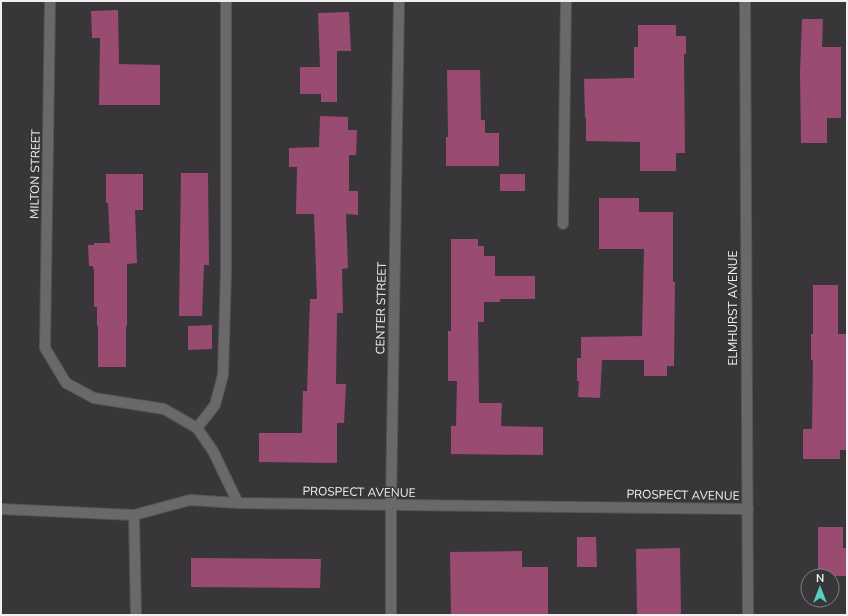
<svg xmlns="http://www.w3.org/2000/svg" width="848" height="616" viewBox="0 0 848 616" font-family="'Nunito Sans',sans-serif">
<rect width="100%" height="100%" fill="#383638"/>
<g fill="#9a4b71">
<polygon points="118,10 119,64 160,65 160,105 99,105 100,38 92,38 91,11"/>
<polygon points="349,12 351,51 337,51 337,102 321,102 321,94 300,94 300,67 320,67 318,13"/>
<polygon points="802,19 823,19 822,47 841,47 841,118 827,118 827,143 801,143 800,72"/>
<polygon points="638,25 676,25 676,36 686,36 686,54 684,54 685,153 676,153 676,171 640,171 640,142 586,141 586,118 585,118 584,79 634,78 634,47 638,47"/>
<polygon points="447,70 480,70 481,120 485,120 485,133 499,133 499,166 446,166 446,137 448,137"/>
<polygon points="320,116 348,117 348,130 357,130 356,155 349,155 349,191 358,191 358,215 346,214 348,268 342,269 343,313 337,313 336,384 346,384 344,423 337,423 337,463 259,462 259,433 302,433 303,391 307,391 310,299 317,299 314,214 296,214 297,167 289,167 289,148 319,147"/>
<polygon points="181,173 208,173 209,265 204,265 202,316 179,316"/>
<polygon points="106,174 143,174 143,210 135,210 137,263 127,264 127,326 126,326 126,367 98,367 98,326 97,326 97,307 94,307 94,269 93,269 93,266 89,266 88,245 94,245 94,243 110,243 108,203 106,203"/>
<rect x="500" y="174" width="25" height="17"/>
<polygon points="599,198 639,198 639,212 673,212 673,282 675,282 674,366 667,366 667,376 644,376 644,360 602,360 600,398 578,397 579,381 577,381 577,358 581,358 581,337 642,336 644,249 599,249"/>
<polygon points="451,239 478,239 478,246 484,246 484,256 495,256 495,276 535,276 535,299 500,299 500,302 484,302 484,322 478,322 479,403 502,403 501,426 543,427 543,455 451,454 451,426 456,426 457,381 448,381 448,331 451,331"/>
<polygon points="813,285 838,285 838,334 847,334 847,450 840,450 840,459 803,459 803,429 812,429 813,360 811,360 811,334 813,334"/>
<polygon points="212,325 212,349 188,350 188,326"/>
<polygon points="818,527 843,527 843,548 847,548 847,576 818,576"/>
<polygon points="577,537 596,537 597,567 577,567"/>
<polygon points="680,548 681,615 637,615 636,549"/>
<polygon points="522,551 522,567 548,567 548,615 451,615 450,552"/>
<polygon points="191,558 321,559 320,588 191,587"/>
</g>
<g fill="none" stroke-linecap="round" stroke-linejoin="round">
<g stroke="#565456" stroke-width="12">
<g id="lane">
<polyline points="563,224 566,1"/>
<polyline points="197,428 215,405 223,375 226,271 226,1"/>
<polyline points="1,509 134,515"/>
<polyline points="136,615 134,515 190,500 238,503"/>
</g>
</g>
<g stroke="#565456" stroke-width="12">
<g id="street">
<polyline points="50,1 45,348 66,383 94,398 164,409 197,428 213,451 238,503 748,509"/>
<polyline points="745,1 748,615"/>
<polyline points="391,615 391,504 399,1"/>
</g>
</g>
<use href="#lane" stroke="#6a686b" stroke-width="10"/>
<use href="#street" stroke="#6a686b" stroke-width="10"/>
</g>
<g text-anchor="middle" dominant-baseline="central" stroke-width="3" stroke-linejoin="round" paint-order="stroke">
<g font-size="12" fill="#f1eff1" stroke="#383638">
<text transform="translate(35 174) rotate(-89)">MILTON STREET</text>
<text transform="translate(381 308) rotate(-89)">CENTER STREET</text>
<text transform="translate(733 308) rotate(-90)">ELMHURST AVENUE</text>
<text transform="translate(359 492) rotate(1)">PROSPECT AVENUE</text>
<text transform="translate(683 495) rotate(1)">PROSPECT AVENUE</text>
</g>
</g>
<rect width="848" height="616" fill="none" stroke="#f1eff1" stroke-width="4"/>
<g transform="translate(820 588)"><circle r="19" fill="#383638" stroke="#828082"/>
<path d="M0-3L7 15L0 10L-7 15Z" fill="#57cec2"/>
<text y="-6" font-size="11" font-weight="bold" text-anchor="middle" fill="#f1eff1">N</text>
</g>
</svg>
